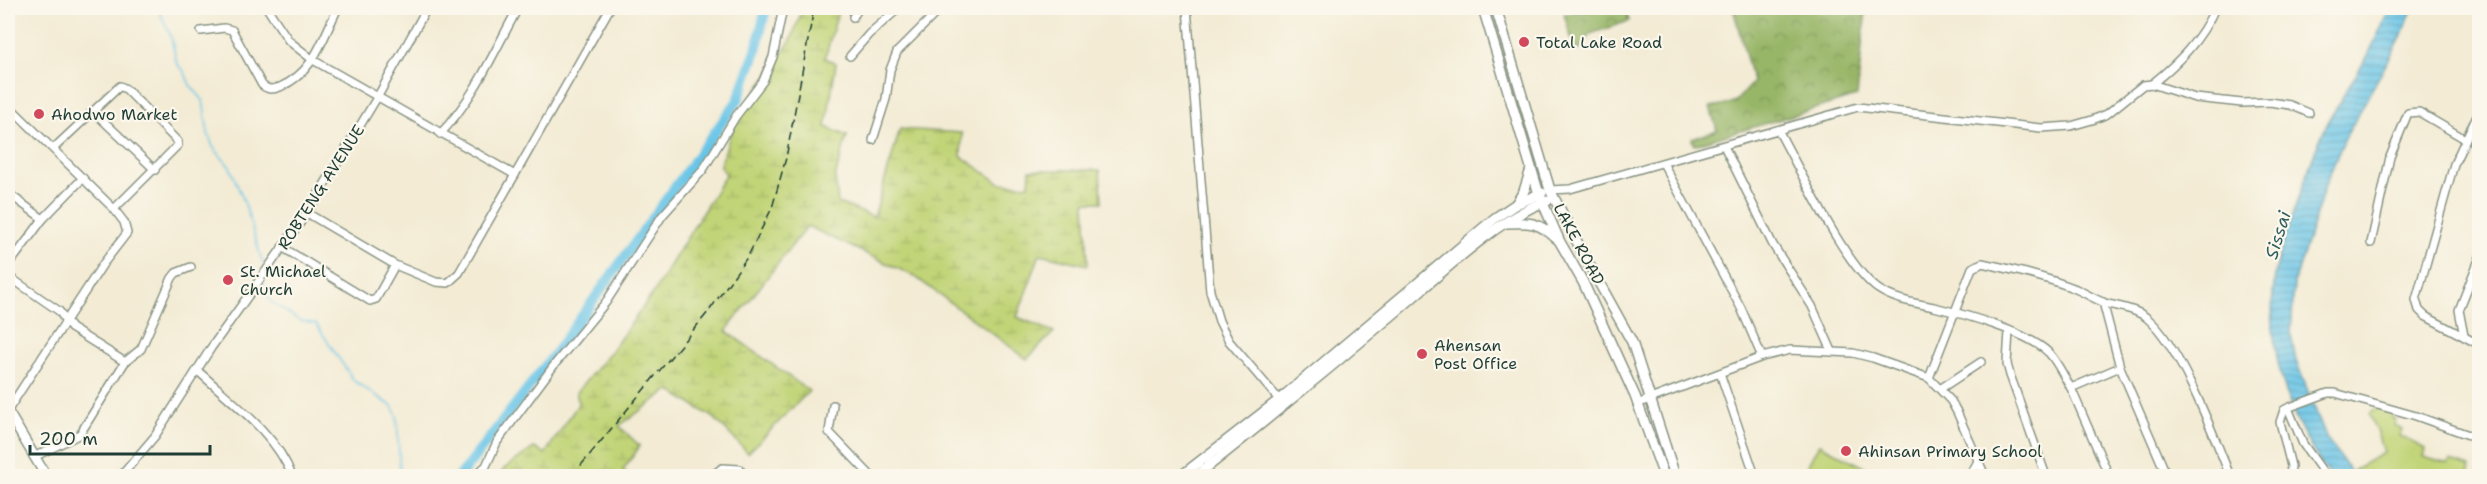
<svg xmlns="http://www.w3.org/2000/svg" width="2487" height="484" viewBox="0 0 2487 484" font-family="'Shantell Sans',sans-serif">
<defs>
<pattern id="forest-crowns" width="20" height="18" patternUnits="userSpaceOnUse" patternTransform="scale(1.5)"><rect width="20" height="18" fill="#98b668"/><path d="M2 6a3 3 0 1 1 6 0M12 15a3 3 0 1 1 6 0" fill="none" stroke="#7b9556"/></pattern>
<pattern id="wetland-marsh" width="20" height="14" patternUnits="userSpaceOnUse" patternTransform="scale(1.5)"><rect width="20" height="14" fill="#c1d477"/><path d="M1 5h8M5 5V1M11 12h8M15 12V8" fill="none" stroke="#a5b768"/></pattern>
<pattern id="water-rules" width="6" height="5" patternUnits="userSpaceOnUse" patternTransform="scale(1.5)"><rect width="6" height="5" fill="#69c5e7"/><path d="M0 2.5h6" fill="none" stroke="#56a1bc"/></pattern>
</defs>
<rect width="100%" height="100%" fill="#fbf7ec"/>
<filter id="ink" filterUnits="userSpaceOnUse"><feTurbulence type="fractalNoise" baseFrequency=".0167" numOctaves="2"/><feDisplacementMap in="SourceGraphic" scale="12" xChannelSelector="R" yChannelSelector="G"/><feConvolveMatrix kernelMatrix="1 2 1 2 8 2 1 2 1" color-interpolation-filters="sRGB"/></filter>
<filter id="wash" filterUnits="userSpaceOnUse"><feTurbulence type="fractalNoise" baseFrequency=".008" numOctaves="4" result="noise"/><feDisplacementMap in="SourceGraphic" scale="24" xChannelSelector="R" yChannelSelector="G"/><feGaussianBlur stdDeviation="1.35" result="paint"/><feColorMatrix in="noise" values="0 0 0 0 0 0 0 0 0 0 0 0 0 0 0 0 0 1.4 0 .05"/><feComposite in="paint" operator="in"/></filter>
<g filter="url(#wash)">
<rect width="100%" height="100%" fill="#f3ebd4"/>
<g fill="#c1d477" stroke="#708856" stroke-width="1.5">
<polygon points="1487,8 1491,8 1546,183 1544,187 1540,187"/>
<polygon points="2378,407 2394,412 2392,418 2396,420 2394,425 2403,429 2400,436 2425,449 2423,457 2448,464 2450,461 2470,467 2468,476 2359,476 2354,470 2383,453 2377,433 2369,414"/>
<polygon points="1819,444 1882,476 1802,476"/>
</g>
<g fill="url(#forest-crowns)" stroke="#5c7a4e" stroke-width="1.5">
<polygon points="1609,8 1633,8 1626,10 1629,21 1590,34 1581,49 1575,51 1564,14"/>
<polygon points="1733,8 1866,8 1857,96 1694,145 1692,139 1717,130 1710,107 1734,103 1753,82"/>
</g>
<polygon fill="url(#wetland-marsh)" stroke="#708856" stroke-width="1.5" points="803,8 839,8 825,58 836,63 826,127 847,136 835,177 838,203 874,217 900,129 962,133 961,156 1000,183 1029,185 1030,170 1100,170 1102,202 1085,202 1088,265 1040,254 1017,317 1054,332 1027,359 914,276 807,226 726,331 809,391 748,453 714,418 669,390 619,426 640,446 623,470 630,476 499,476 505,468 534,448 545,454 579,403 576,393 612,350 654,292 726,174 720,166 733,126 791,40"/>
<path fill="url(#water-rules)" stroke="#44818e" stroke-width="1.5" d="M2390,8h23l-13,31 -56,101 -18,43 -32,101 -3,51 5,26 31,78 27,37h-24c-42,-56 -66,-131 -55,-201 4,-26 14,-50 23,-74 8,-25 16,-50 27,-73 13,-26 30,-50 44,-75 7,-15 14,-30 21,-45z"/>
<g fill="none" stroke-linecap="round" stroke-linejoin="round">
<g stroke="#69c5e7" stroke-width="1.5">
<polyline points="158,8 171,37 177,64 184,71 190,85 203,100 208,133 213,147 230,167 245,204 263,264"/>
<polyline points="263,282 270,301 300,321 316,324 354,381 392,406 397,416 400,476"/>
</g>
<polyline stroke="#69c5e7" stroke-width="10" points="460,476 556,352 738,100 756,51 766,8"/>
</g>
</g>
<g filter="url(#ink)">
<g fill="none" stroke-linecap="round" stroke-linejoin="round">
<g stroke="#899484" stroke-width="10">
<g id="minor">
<polyline points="267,8 289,41 313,60 515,175"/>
<polyline points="1187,8 1210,291 1219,321 1229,341 1281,402"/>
<polyline points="853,17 859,8"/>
<path d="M201,31l23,-3 8,2 30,55c6,5 10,5 18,2 35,-15 42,-48 58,-79"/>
<polyline points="850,56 869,34 899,8"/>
<path d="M2152,84c27,-22 49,-44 63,-76"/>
<polyline points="8,105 114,209 124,222 127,233 103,264 8,410"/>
<polyline points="2480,109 2454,164 2416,300 2419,310 2425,316 2480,345"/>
<polyline points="93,111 155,170"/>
<path d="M1778,130c22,39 66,135 100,159 16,11 37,14 56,18 29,7 94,25 115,46 9,10 15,24 22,35"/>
<path d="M440,134c34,-35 55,-84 78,-126"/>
<polyline points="873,140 886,99 890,70 897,52 934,15 937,8"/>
<polyline points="1724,146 1773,245 1812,306 1832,351"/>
<polyline points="54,148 120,86 126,89 178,142 178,145 114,209"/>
<polyline points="1663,163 1741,308 1762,357"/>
<polyline points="1550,190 1570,189 1858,107 2041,128 2071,126 2092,120 2107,114 2143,85 2152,84 2195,98 2242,103 2270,102 2290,105 2309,113"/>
<polyline points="8,193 43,219 83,178"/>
<polyline points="307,213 395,265 436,282 448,283 459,273 610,8"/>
<polyline points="2371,243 2390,157 2408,113 2419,112 2465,139"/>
<polyline points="282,247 370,301 376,299 395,265"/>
<polyline points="14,258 43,219"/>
<polyline points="8,276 59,311 71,328 125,362 80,434 34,457"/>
<polyline points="2103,302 2120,367 2167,476"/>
<polyline points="2009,331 2007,364 2010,375 2046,476"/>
<polyline points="2464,336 2459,310 2480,257"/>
<polyline points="125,362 141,349 172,278 176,273 191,267"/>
<path d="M197,370c33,31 79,63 95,106"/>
<polyline points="1720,373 1755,476"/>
<path d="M1929,378l43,-110 10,-5c32,7 64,14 94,26 9,4 18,10 29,14 14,4 31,6 42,15 33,27 67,118 83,158"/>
<polyline points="1940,389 1981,362"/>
<polyline points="1637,404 1762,357 1790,350 1853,353 1873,358 1929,378 1951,401 1957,412 1985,476"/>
<polyline points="833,405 829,432 871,476"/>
<polyline points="2288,408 2303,444 2326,476"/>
<polyline points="121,476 155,436 211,348 307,213 378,96 427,8"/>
<polyline points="474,476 486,466 497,442 555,364 606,302 662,216 703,170 736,116 763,81 773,57 783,8"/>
<polyline points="712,476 722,468 740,469"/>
<polyline points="1970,476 1978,461"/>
<polyline points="2109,476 2071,388 2120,367"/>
<polyline points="2290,476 2291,466 2280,422 2284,410 2290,407 2328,393 2335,393 2416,416 2480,439"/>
</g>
</g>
<g stroke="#899484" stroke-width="12">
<g id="secondary">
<polyline points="1483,8 1539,194 1560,242 1583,282 1635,396 1664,476"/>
<polyline points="1496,8 1550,190 1586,259 1632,342 1675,476"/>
<polyline points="1516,204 1524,191 1531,169"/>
<path d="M1507,223c24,-1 32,-1 50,16"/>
<polyline points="8,412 46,476"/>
<polyline points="1181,476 1279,400 1495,218 1516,204 1542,193"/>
<path d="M1196,476c68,-54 135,-109 201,-165 40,-34 102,-94 150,-110"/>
</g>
</g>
<use href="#minor" stroke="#fff" stroke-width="7"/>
<use href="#secondary" stroke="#fff" stroke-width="9"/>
<polyline stroke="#1f3d34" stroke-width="1.5" stroke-dasharray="9 4.5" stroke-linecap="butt" points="572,476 709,311 748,256 772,208 786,158 814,8"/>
</g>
</g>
<g fill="#d1495b" stroke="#fbf7ec" stroke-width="2">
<circle cx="1524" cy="42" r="6"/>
<circle cx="39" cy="114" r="6"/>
<circle cx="228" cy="280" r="6"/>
<circle cx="1422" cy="354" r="6"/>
<circle cx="1846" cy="451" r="6"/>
</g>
<g text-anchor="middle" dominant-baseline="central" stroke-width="4.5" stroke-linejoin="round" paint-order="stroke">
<g font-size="16" fill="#1f3d34" stroke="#fbf7ec" text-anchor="start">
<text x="1536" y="42">Total Lake Road</text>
<text x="51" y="114">Ahodwo Market</text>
<text x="240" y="271">St. Michael<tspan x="240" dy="18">Church</tspan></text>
<text x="1434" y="345">Ahensan<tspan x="1434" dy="18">Post Office</tspan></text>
<text x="1858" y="451">Ahinsan Primary School</text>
</g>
<g font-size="16" fill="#1f3d34" stroke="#fbf7ec">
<text transform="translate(321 187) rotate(-57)">ROBTENG AVENUE</text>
<text transform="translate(1579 244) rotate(62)">LAKE ROAD</text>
</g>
<g font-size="18" font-style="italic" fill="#325f61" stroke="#fbf7ec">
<text transform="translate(2278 235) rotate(-73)">Sissai</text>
</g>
</g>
<rect width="2487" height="484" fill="none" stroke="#fbf7ec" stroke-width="30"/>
<path d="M30 445v9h180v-9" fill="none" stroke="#1f3d34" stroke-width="3"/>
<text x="39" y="445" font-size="18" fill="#1f3d34" stroke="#fbf7ec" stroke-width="4.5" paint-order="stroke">200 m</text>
</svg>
